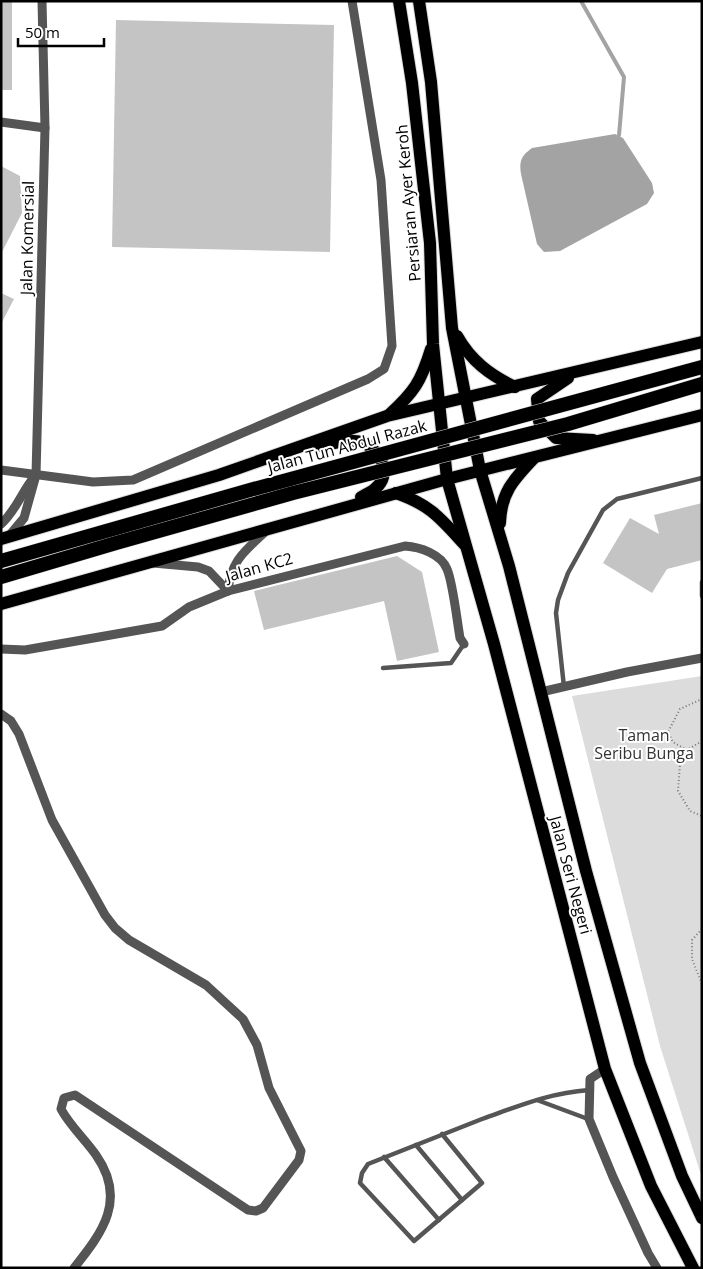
<svg xmlns="http://www.w3.org/2000/svg" width="703" height="1269" viewBox="0 0 703 1269" font-family="'Open Sans',sans-serif">
<rect width="100%" height="100%" fill="#fff"/>
<polygon fill="#dcdcdc" points="702,676 702,1178 660,1046 572,696"/>
<path fill="#a3a3a3" d="M615,134l8,4 29,45 2,10 -7,11 -87,47 -16,1 -7,-8 -16,-70c-2,-13 0,-18 11,-26z"/>
<g fill="none" stroke-linecap="round" stroke-linejoin="round">
<polyline stroke="#a3a3a3" stroke-width="4" points="581,1 624,77 619,135"/>
</g>
<g fill="#c4c4c4">
<rect x="1" y="1" width="11" height="89"/>
<polygon points="116,20 334,25 330,252 112,247"/>
<polygon points="1,166 20,176 22,213 1,254"/>
<polygon points="1,293 14,299 1,324"/>
<polygon points="702,503 702,560 667,569 652,593 603,563 630,518 659,534 654,515"/>
<polygon points="397,556 422,572 439,652 397,661 384,601 264,630 254,591"/>
</g>
<g fill="none" stroke-linecap="round" stroke-linejoin="round">
<g stroke="#dbdbdb" stroke-width="14">
<g id="primary">
<polyline points="399,1 412,83 430,243 433,344 447,479 494,644 605,1069 651,1186 693,1268"/>
<polyline points="419,1 431,82 452,328 480,470 509,566 586,871 640,1063 682,1176 702,1218"/>
<path d="M457,336c14,25 33,39 58,51"/>
<polyline points="568,378 537,399 539,421 556,438 593,440"/>
<path d="M389,415c25,-23 32,-33 42,-66"/>
<path d="M321,446c10,-2 24,-6 34,-5 18,1 34,23 27,39 -4,9 -13,13 -21,17"/>
<path d="M396,493c35,12 45,26 69,52"/>
<path d="M500,523c1,-30 13,-43 33,-64"/>
<polyline points="1,539 219,475 387,416 702,342"/>
<polyline points="1,604 447,479 702,415"/>
</g>
</g>
<g stroke="#777" stroke-width="2" stroke-dasharray="1 2.5" stroke-linecap="butt">
<polyline points="702,741 687,750 680,764 678,791 690,811 702,816"/>
<polyline points="687,750 673,742 668,732 680,709 702,699"/>
<polyline points="702,929 692,940 692,959 702,984"/>
</g>
<g stroke="#555" stroke-width="4.5">
<polyline points="702,582 702,596"/>
<polyline points="383,668 451,663 464,644"/>
<polyline points="564,687 556,613 558,600 568,573 603,510 617,499 702,478"/>
<polyline points="537,1100 588,1119"/>
<path d="M442,1134l40,49 -68,58 -54,-58 2,-10 6,-9c38,-15 76,-30 114,-45 37,-13 67,-26 107,-29"/>
<polyline points="416,1145 462,1200"/>
<polyline points="384,1157 439,1220"/>
</g>
<g stroke="#555" stroke-width="9">
<polyline points="1,122 45,128"/>
<polyline points="1,470 93,482 133,480 368,379 384,369 392,346 381,180 352,1"/>
<path d="M1,524c15,-13 21,-33 34,-48"/>
<polyline points="9,536 24,518 36,475 45,128 42,1"/>
<polyline points="153,563 198,567 209,571 228,591"/>
<path d="M228,591c3,-31 17,-40 38,-60"/>
<path d="M1,649l24,1 137,-24 27,-19 39,-16 177,-45c15,1 36,8 42,23 6,14 10,52 13,69l4,6"/>
<polyline points="541,692 627,672 702,658"/>
<path d="M1,714l10,7 8,13 33,86 53,95 10,13 14,12 77,45 37,34 14,26 12,43 32,63 -2,9 -36,48 -7,3 -8,-1 -173,-115 -11,3 -3,11c9,17 24,30 35,46 31,44 7,77 -22,113"/>
<polyline points="605,1069 590,1079 589,1119 613,1177 648,1253 657,1268"/>
</g>
<use href="#primary" stroke="#000" stroke-width="12"/>
<g stroke="#dbdbdb" stroke-width="15" stroke-linecap="butt">
<g id="trunk-bridge">
<polyline points="1,561 250,490 702,367"/>
<polyline points="1,577 116,543 293,493 568,424 702,384"/>
</g>
</g>
<use href="#trunk-bridge" stroke="#000" stroke-width="14"/>
</g>
<g text-anchor="middle" dominant-baseline="central" stroke-width="4" stroke-linejoin="round" paint-order="stroke">
<g font-size="16" fill="#000" stroke="#fff">
<text transform="translate(408 203) rotate(-95)">Persiaran Ayer Keroh</text>
<text transform="translate(27 238) rotate(-89)">Jalan Komersial</text>
<text transform="translate(347 446) rotate(-15)">Jalan Tun Abdul Razak</text>
<text transform="translate(259 567) rotate(-16)">Jalan KC2</text>
<text transform="translate(571 875) rotate(75)">Jalan Seri Negeri</text>
</g>
<g font-size="16" fill="#333" stroke="#fff">
<text x="644" y="735">Taman<tspan x="644" dy="18">Seribu Bunga</tspan></text>
</g>
</g>
<rect width="703" height="1269" fill="none" stroke="#000000" stroke-width="5"/>
<path d="M18 38v8h86v-8" fill="none" stroke="#000000" stroke-width="2.5"/>
<text x="25" y="38" font-size="15" fill="#000000" stroke="#ffffff" stroke-width="4" paint-order="stroke">50 m</text>
</svg>
